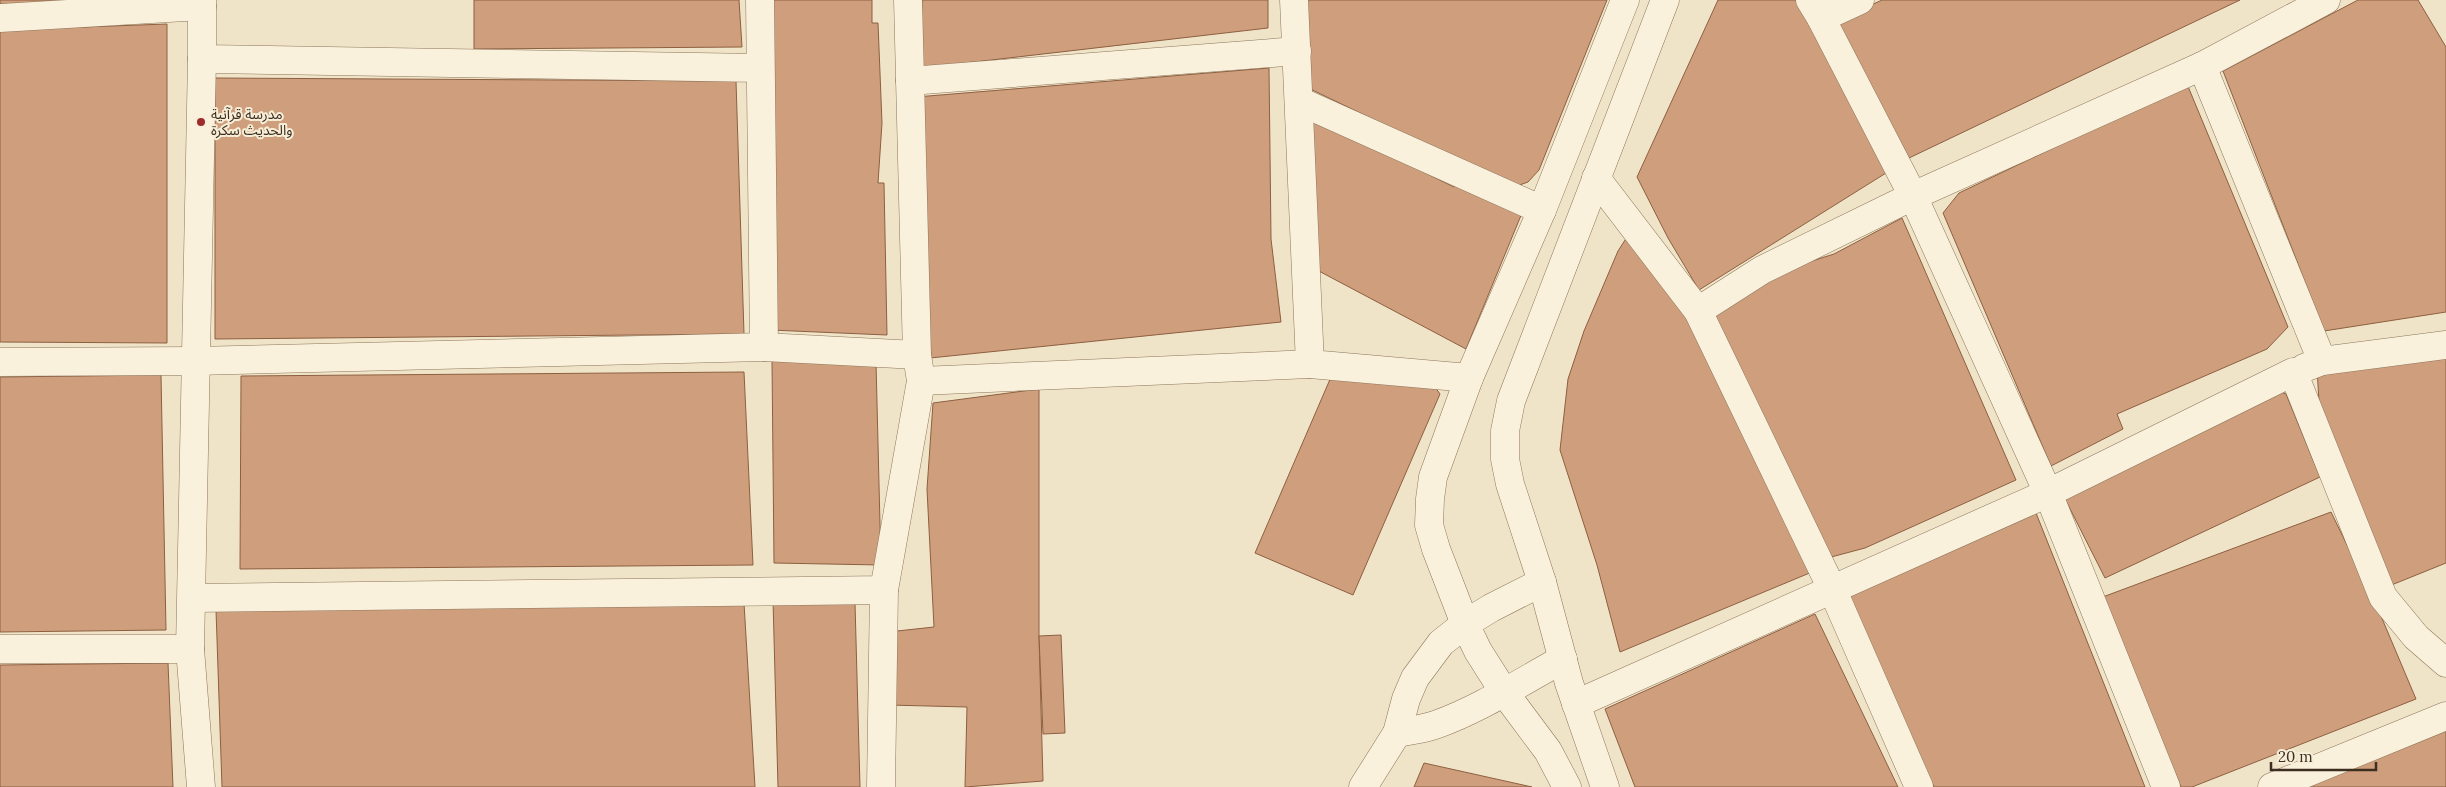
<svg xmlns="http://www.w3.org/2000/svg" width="2446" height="787" viewBox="0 0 2446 787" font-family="Lora,'Noto Sans Arabic',serif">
<rect width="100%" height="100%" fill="#f0e4c8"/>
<g fill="#cf9f7d" stroke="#8d5f41">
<polygon points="0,0 144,0 0,4"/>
<polygon points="474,0 739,0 742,47 474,49"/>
<polygon points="765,0 872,0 872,23 878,23 882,123 878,183 884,183 887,335 770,330"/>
<polygon points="922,0 1268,0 1268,28 922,68"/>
<polygon points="1305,0 1607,0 1539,170 1528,182 1514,187 1304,86"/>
<polygon points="1718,0 1798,0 1886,173 1699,290 1668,238 1637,177"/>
<polygon points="1882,0 2240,0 1909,158 1837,21"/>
<polygon points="2358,0 2418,0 2446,47 2446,312 2324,331 2223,71"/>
<polygon points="167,24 167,343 0,342 0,30"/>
<polygon points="1269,68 1271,239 1281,322 930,358 916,97"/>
<polygon points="215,78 736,81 744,334 215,339"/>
<polygon points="2187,84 2288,327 2267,349 2117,414 2123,429 2051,466 1943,213 1959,193"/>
<polygon points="1310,116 1454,187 1458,184 1522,213 1466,349 1315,269"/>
<polygon points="1902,218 2016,480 1865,548 1820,560 1708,309 1764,276 1834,254"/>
<polygon points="1636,223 1652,234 1812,572 1620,652 1597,565 1560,450 1568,379 1584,331 1618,251"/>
<polygon points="2446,350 2446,563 2389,586 2320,419 2317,368"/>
<polygon points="772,360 876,362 881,565 774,563"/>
<polygon points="744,372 753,565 240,569 241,376"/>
<polygon points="161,375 166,630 0,632 0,377"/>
<polygon points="1427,376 1440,394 1353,595 1255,553 1331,377"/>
<polygon points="2271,388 2286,394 2320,477 2105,578 2060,489"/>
<polygon points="1039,389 1039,636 1043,781 965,787 967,707 888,705 888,632 934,627 927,489 933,403"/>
<polygon points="2331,512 2378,609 2416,699 2192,787 2181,787 2100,598"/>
<polygon points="2036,513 2145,787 1934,787 1843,594"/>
<polygon points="773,600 855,603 860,787 778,787"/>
<polygon points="744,603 755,787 222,787 216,610"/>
<polygon points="1815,614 1898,787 1635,787 1605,709"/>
<polygon points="1061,635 1065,733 1043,734 1039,636"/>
<polygon points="168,663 173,787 0,787 0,665"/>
<polygon points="2446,723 2446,787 2289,787"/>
<polygon points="1424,763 1532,787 1414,787"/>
</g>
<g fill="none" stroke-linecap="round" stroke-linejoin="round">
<g stroke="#8d765c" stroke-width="29">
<g id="minor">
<polyline points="202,0 202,59 760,68"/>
<polyline points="760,0 764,347"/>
<polyline points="1294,0 1310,364 1469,378"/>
<polyline points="1810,0 1821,18 1860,0"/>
<polyline points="0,18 202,6"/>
<polyline points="1821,18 1913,196 2048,493 2166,787"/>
<polyline points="2202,66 2322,361"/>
<polyline points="910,81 1297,51"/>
<polyline points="1299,101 1542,210"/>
<polyline points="1596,178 1698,311 1833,591 1919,787"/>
<polyline points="1698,311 1762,270 1913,196 2202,66 2326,0"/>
<polyline points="0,362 195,361 764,347 917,355"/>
<polyline points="2304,368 2322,361 2446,345"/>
<polyline points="921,381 1310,364"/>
<polyline points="193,598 884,590 921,381 917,355 908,0"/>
<polyline points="0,649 190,649 201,787"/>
<polyline points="190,649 202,59"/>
<polyline points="1576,704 2048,493 2293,372 2383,597 2416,637 2446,663"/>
<path d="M1397,733c12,-2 26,-4 38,-8 45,-16 86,-43 128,-66"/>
<polyline points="881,787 884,590"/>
<polyline points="1363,787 1397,733 1406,699 1415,678 1441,643 1465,624 1491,608 1542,582"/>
<polyline points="1567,787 1548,751 1504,692 1478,651 1465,624 1436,549 1429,525 1430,499 1433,477 1469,378 1542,210 1625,0"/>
<polyline points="1605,787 1569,683 1542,582 1510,484 1505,459 1505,431 1511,401 1665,0"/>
<polyline points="2272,787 2446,716"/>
</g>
</g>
<use href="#minor" stroke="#faf1dc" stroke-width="28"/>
</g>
<circle fill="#9e2a2b" stroke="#f7eed8" stroke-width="2" cx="201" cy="122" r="5"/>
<g text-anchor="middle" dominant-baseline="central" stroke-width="4" stroke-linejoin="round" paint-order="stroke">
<g font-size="14" fill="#3d2e20" stroke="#f7eed8" text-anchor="start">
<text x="211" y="114">مدرسة قرآنية<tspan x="211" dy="16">والحديث سكرة</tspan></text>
</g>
</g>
<path d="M2271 762v8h105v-8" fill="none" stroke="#3d2e20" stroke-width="2.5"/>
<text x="2278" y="762" font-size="15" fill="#3d2e20" stroke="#f7eed8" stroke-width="4" paint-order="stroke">20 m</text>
</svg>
